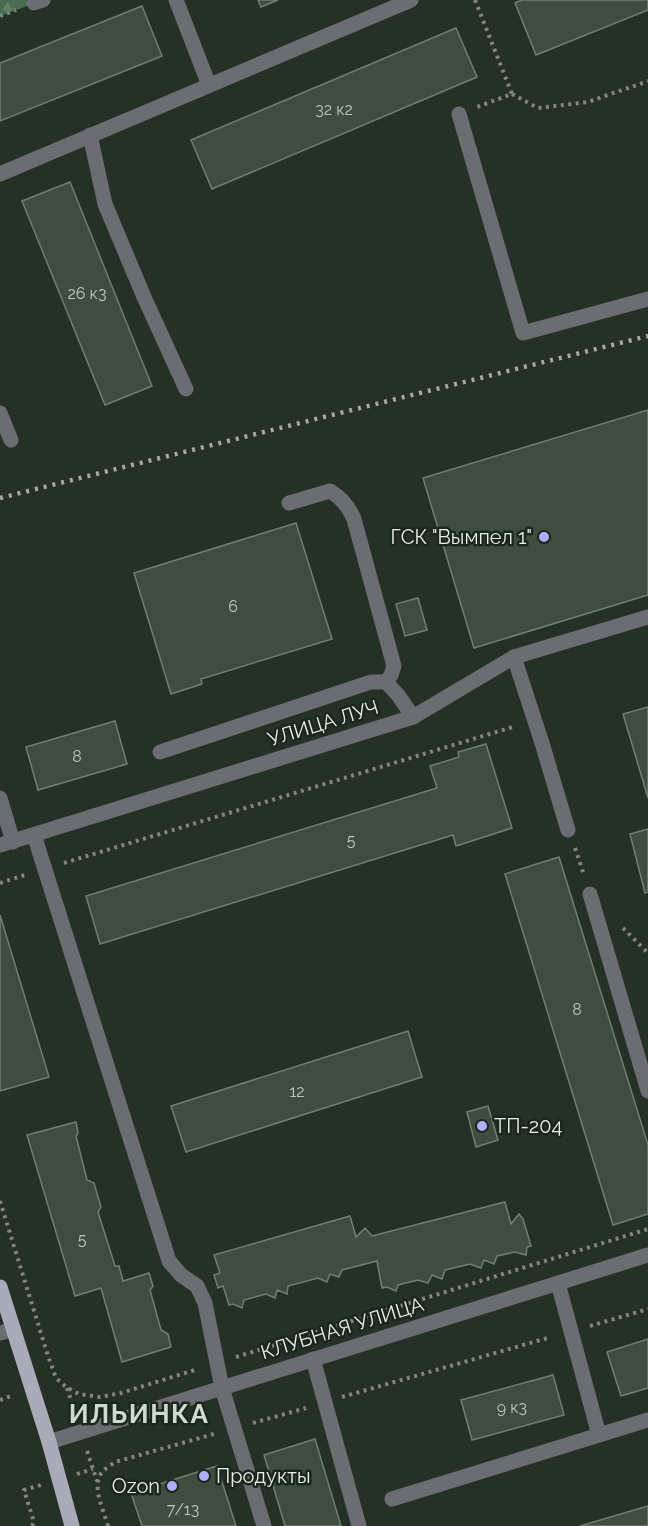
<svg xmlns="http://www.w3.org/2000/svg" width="648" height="1526" viewBox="0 0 648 1526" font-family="Raleway,sans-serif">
<defs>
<pattern id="forest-firs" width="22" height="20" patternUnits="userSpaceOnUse" patternTransform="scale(1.5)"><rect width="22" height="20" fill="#4a6c4f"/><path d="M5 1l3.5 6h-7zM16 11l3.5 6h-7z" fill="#648168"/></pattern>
</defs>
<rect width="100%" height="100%" fill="#253126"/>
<polygon fill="url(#forest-firs)" points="0,0 43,0 0,16"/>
<g fill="#3f4d41" stroke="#717f72" stroke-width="1.5">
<polygon points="258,0 278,0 261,7"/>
<polygon points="522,0 648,0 648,10 536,55 515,3"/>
<polygon points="142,6 162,56 0,121 0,63"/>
<polygon points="456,28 477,77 212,189 191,140"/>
<polygon points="70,182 152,386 105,405 22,201"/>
<polygon points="648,410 648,595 474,648 423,478"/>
<polygon points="296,523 332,639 201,679 202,684 171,694 134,573"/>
<polygon points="418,598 427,630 405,636 396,604"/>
<polygon points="648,707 648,798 623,714"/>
<polygon points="115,721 127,764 38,790 26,747"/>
<polygon points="486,744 512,828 456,846 453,835 100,944 86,896 437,788 430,766 459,757 458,752"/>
<polygon points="648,829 648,892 645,893 630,834"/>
<polygon points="559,857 648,1145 648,1214 613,1225 505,874"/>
<polygon points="0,915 49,1077 0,1091"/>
<polygon points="408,1031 422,1077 186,1152 171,1106"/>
<polygon points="488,1106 498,1140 476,1147 467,1112"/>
<polygon points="76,1122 78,1133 76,1136 87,1180 94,1183 101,1207 98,1212 115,1266 119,1266 123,1281 149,1273 153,1286 150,1290 161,1330 168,1334 171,1347 122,1362 101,1288 75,1296 27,1135"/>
<polygon points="505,1202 511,1224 519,1214 523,1219 531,1246 527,1247 526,1255 515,1252 497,1256 494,1264 484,1260 481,1268 470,1264 445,1270 442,1279 432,1275 428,1283 418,1280 398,1285 396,1291 387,1287 382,1288 377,1261 342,1270 339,1277 330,1274 327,1282 318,1278 288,1286 287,1294 277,1290 275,1298 266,1294 244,1300 242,1308 233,1304 229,1305 223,1286 218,1288 214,1275 220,1273 214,1255 350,1216 356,1237 365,1228 372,1236"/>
<polygon points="648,1339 648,1388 621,1396 607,1352"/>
<polygon points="553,1375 564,1415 472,1440 461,1400"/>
<polygon points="315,1439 341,1526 285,1526 264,1455"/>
<polygon points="217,1466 236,1526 142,1526 131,1493"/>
<polygon points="648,1506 648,1526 580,1526"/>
</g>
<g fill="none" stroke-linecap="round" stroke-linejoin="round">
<g stroke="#7e887f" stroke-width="4" stroke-dasharray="3 4.5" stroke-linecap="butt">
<polyline points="475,0 512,94 477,107"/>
<polyline points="0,16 16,10"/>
<polyline points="512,94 538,108 588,102 648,81"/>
<polyline points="575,848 584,875"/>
<polyline points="64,863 516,726"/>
<polyline points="0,883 25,875"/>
<polyline points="623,928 648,953"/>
<polyline points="0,1201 48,1356 56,1378 66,1387 79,1394 100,1397 121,1393 198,1369"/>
<polyline points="590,1326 648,1309"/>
<polyline points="236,1357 648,1229"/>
<polyline points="67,1388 75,1412"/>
<polyline points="342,1397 551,1337"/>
<polyline points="0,1400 14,1395"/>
<polyline points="253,1423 306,1408"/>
<polyline points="87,1451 97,1481"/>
<polyline points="77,1474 93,1469"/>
<polyline points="32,1526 34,1522 24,1490 41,1485"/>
<path d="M108,1526c-4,-15 -18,-42 -5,-55 3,-3 8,-6 12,-9l99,-28"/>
</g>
<g stroke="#6c6c73" stroke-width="15">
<polyline points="176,0 209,85"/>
<polyline points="34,3 43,0"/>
<polyline points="459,114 523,333 648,299"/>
<polyline points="90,135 105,204 144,297 186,389"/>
<polyline points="0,174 411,0"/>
<polyline points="0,413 11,440"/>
<path d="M289,503l41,-12c12,7 19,16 24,28l40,147 -3,9 -5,7"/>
<polyline points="514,657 542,743 568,830"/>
<polyline points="160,752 371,682 386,682 398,695 413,717"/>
<polyline points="0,798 13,842"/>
<polyline points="34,835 169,1261 181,1275 197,1286 205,1303 222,1388 264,1526"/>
<polyline points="0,845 413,717 514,657 648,617"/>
<polyline points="590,894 648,1091"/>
<polyline points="558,1283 599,1435"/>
<polyline points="0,1333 13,1329"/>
<polyline points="313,1359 359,1526"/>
<polyline points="49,1442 648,1255"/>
<polyline points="392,1499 648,1420"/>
</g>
<polyline stroke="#aaaab9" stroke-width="15" points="0,1287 49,1442 72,1526"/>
<polyline stroke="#a2aca3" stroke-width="4.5" stroke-dasharray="3 6" stroke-linecap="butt" points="0,498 648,336"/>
</g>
<g fill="#b0aefa" stroke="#1b271d" stroke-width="2">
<circle cx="544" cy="537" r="6"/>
<circle cx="482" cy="1126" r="6"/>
<circle cx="204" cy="1476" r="6"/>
<circle cx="172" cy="1486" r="6"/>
</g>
<g text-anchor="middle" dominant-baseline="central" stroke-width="5" stroke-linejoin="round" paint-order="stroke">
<g font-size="16" fill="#bcc6be">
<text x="334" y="109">32 к2</text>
<text x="87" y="293">26 к3</text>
<text x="233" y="606">6</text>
<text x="77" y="756">8</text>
<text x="351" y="840">5</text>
<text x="577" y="1009">8</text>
<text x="297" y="1091">12</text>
<text x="82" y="1239">5</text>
<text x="512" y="1407">9 к3</text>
<text x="183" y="1509">7/13</text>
</g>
<g font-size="20" fill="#e6efe7" stroke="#1b271d" text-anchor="end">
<text x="532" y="537">ГСК "Вымпел 1"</text>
<text x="494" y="1126" text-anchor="start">ТП-204</text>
<text x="216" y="1476" text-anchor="start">Продукты</text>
<text x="160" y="1486">Ozon</text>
</g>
<g font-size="20" fill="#e6efe7" stroke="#1b271d">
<text transform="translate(323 723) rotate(-17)">УЛИЦА ЛУЧ</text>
<text transform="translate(342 1328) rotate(-17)">КЛУБНАЯ УЛИЦА</text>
</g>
<g font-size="26" font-weight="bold" letter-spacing="1.5" fill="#cbdbcd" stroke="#1b271d">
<text x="139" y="1414">ИЛЬИНКА</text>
</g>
</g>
</svg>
